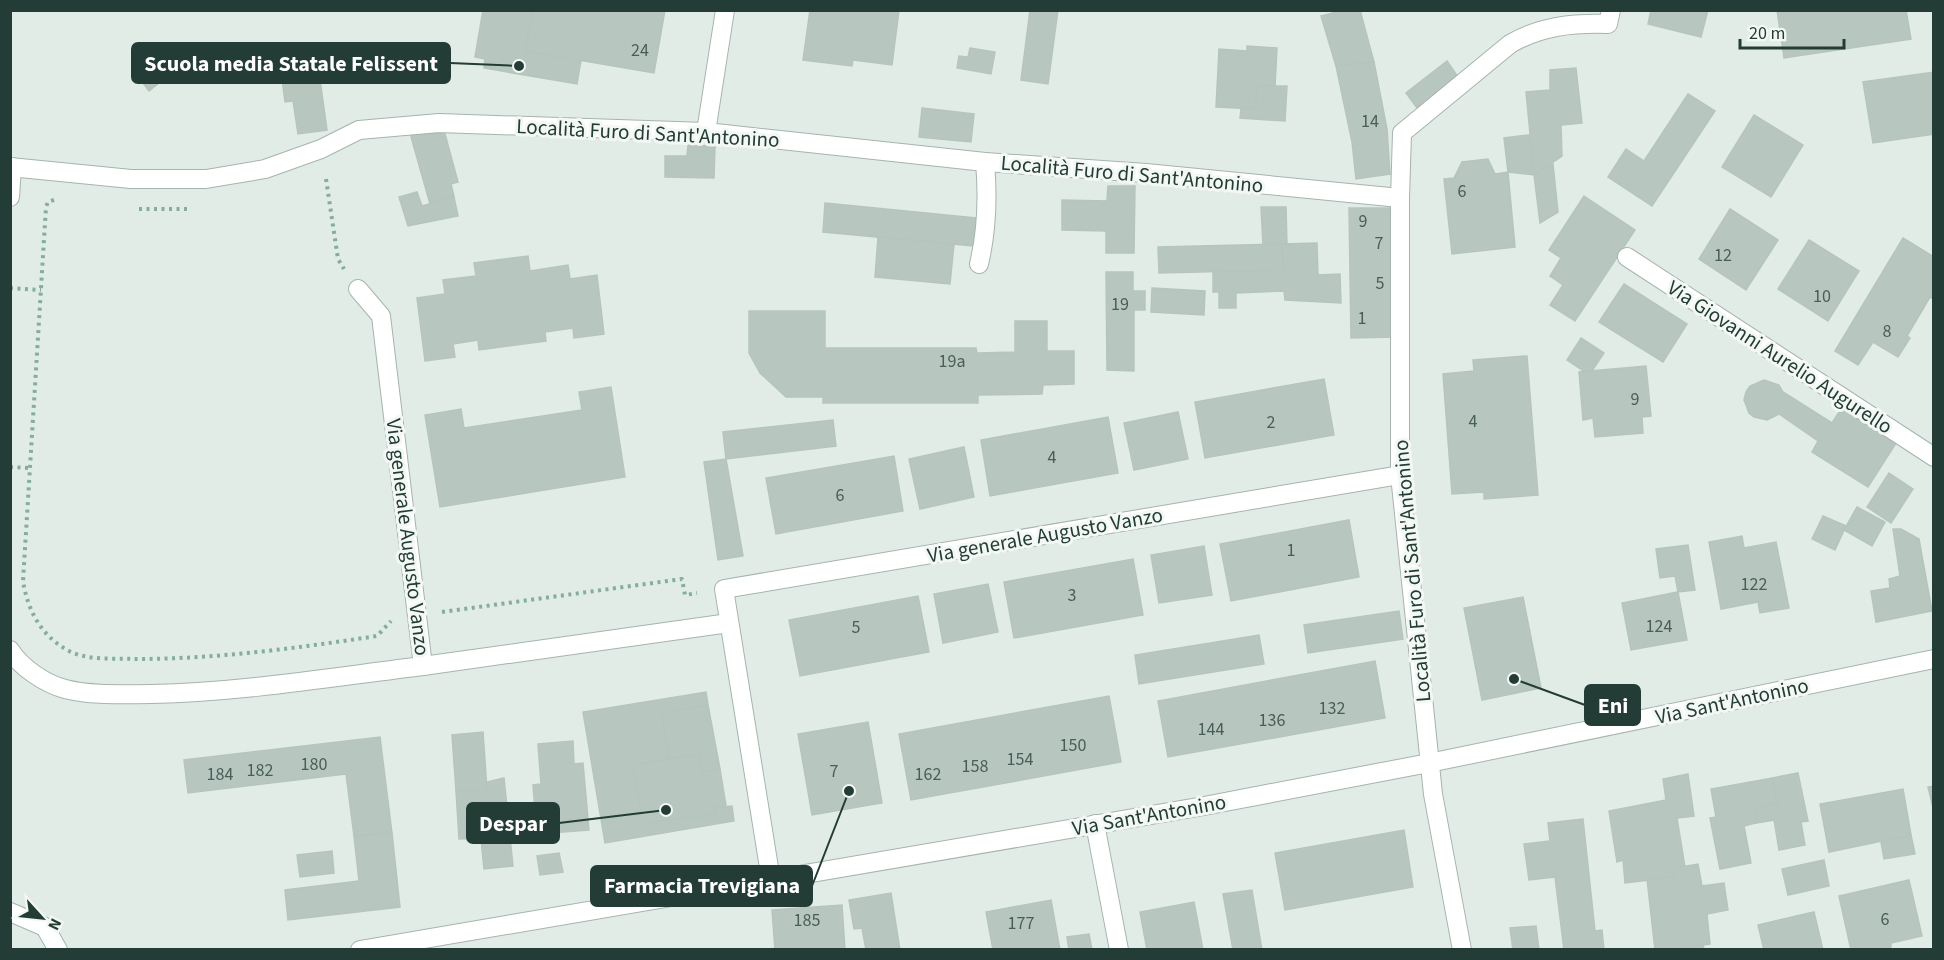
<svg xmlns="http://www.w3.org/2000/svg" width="1944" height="960" viewBox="0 0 1944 960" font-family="'Source Sans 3',sans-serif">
<rect width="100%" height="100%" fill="#e2ece7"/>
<g fill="#b8c6c0" stroke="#b5c5be" stroke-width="1.5">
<polygon points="483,10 533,10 525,51 581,60 577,84 484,68 485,59 475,57"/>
<polygon points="533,10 665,10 654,73 525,51"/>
<polygon points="810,10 899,10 892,65 853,60 852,66 803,60"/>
<polygon points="1030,10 1058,10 1048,84 1021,80"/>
<polygon points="1344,10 1360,10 1374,62 1336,66 1321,16"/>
<polygon points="1651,10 1708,10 1701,37 1648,24"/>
<polygon points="1777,10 1906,10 1911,39 1784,58"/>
<polygon points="315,43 327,130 298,134 293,101 285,102 278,48"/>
<polygon points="1247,46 1277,48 1275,86 1258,86 1255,109 1216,107 1219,49 1247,51"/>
<polygon points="970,48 995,52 991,74 957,68 959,56 968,57"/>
<polygon points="156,55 170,74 149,91 134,71"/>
<polygon points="1447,61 1458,77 1417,108 1406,93"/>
<polygon points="1374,62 1387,129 1390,174 1356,179 1352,142 1336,66"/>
<polygon points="1576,68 1582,123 1561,125 1562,156 1534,175 1526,92 1550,90 1550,70"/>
<polygon points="1934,72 1934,134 1873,143 1863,82"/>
<polygon points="1258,86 1287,86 1285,121 1240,118 1241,109 1255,109"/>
<polygon points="1688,94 1715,111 1652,206 1608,177 1626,149 1644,161"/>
<polygon points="922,108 974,114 971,142 919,137"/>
<polygon points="1754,115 1803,145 1771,197 1722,167"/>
<polygon points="410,133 445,134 458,182 451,184 454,197 430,204"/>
<polygon points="1529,135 1534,175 1508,172 1504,138"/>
<polygon points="688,145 715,146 714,178 665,177 665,156 687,156"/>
<polygon points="1488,159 1495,174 1508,172 1515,247 1452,254 1444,179 1454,178 1462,162"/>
<polygon points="1553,164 1558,212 1540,223 1534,175"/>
<polygon points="1108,186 1135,186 1134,253 1106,253 1106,231 1062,230 1062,200 1107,201"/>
<polygon points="417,192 422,206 454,197 458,216 408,226 399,197"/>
<polygon points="1584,196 1635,230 1575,321 1550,305 1563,285 1550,276 1561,258 1549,250"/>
<polygon points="825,203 976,218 973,246 823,232"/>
<polygon points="1261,207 1286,207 1287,244 1263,245"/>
<polygon points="1349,208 1394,208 1396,337 1351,338"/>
<polygon points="1730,209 1778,240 1746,290 1699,259"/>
<polygon points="878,237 954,244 950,284 875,277"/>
<polygon points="1903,238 1934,257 1934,299 1930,297 1907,336 1910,338 1898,357 1873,342 1858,365 1835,351"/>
<polygon points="1809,240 1859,271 1828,321 1778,289"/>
<polygon points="1317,243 1318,275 1340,274 1341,303 1285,300 1284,291 1236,293 1236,308 1219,308 1219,292 1213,292 1213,272 1283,270 1282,244"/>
<polygon points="1282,244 1283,270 1159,273 1158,247"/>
<polygon points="528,256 530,271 568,265 570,279 597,275 604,334 574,338 573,328 545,332 546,341 479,350 478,340 453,344 455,357 425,361 417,298 445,294 443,280 476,276 474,263"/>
<polygon points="1106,272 1133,272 1133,291 1145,291 1145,310 1134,310 1134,371 1107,370"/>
<polygon points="1624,284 1687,324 1663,362 1599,322"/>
<polygon points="1152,288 1205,291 1204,315 1151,312"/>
<polygon points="749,311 825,311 825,348 976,348 977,353 1015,352 1015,321 1047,321 1047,351 1074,351 1074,384 1043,385 1042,394 978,395 978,403 823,403 823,397 786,397 760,373 749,353"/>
<polygon points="1581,338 1604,353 1592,371 1585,372 1567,360"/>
<polygon points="1527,356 1538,495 1484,499 1484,492 1452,494 1443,374 1474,371 1473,360"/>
<polygon points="1646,366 1651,416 1642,417 1643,433 1595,437 1593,418 1583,420 1579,372"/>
<polygon points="1324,379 1334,435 1205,458 1195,402"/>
<polygon points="1764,380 1779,385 1783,392 1832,423 1843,406 1898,440 1868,487 1812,452 1818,441 1779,414 1767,420 1754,417 1749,413 1744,400 1746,392 1750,386"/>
<polygon points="611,387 625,477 440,507 425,415 461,409 464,428 582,410 579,392"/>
<polygon points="1178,412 1188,459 1134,470 1124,423"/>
<polygon points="1108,417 1118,473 990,496 981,440"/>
<polygon points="833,420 836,446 726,459 723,432"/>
<polygon points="964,447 974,497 920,509 909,459"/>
<polygon points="894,456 903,511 776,534 766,478"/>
<polygon points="726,459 743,556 718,560 704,462"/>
<polygon points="1889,473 1913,489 1891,523 1867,507"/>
<polygon points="1857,507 1885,522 1872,546 1844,530"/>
<polygon points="1823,516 1846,526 1835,550 1812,539"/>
<polygon points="1349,520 1359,577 1231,601 1220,544"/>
<polygon points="1893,529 1901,529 1919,539 1932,611 1876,622 1871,591 1890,588 1889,579 1900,576"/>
<polygon points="1742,536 1744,548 1776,542 1789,608 1760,613 1758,602 1721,609 1709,542"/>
<polygon points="1688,545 1695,590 1678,592 1675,576 1660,578 1656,549"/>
<polygon points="1204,546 1212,595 1159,603 1151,555"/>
<polygon points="1133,559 1143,615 1014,638 1004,582"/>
<polygon points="988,584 998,632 943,643 934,594"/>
<polygon points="1678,592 1687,640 1631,650 1622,603"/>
<polygon points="918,596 929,652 800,676 789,620"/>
<polygon points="1523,597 1541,688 1482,700 1464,608"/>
<polygon points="1399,611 1403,639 1308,653 1304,625"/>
<polygon points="1259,635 1264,664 1139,684 1135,655"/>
<polygon points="1375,661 1385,718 1168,757 1158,701"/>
<polygon points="706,692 708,705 662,713 669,759 633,765 643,823 715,814 714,808 732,806 734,821 605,843 583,712"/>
<polygon points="1109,696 1121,762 911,800 899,734"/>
<polygon points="708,705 720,769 702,772 699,754 669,759 662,713"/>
<polygon points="868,722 882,803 812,815 798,734"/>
<polygon points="483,732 487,790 456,791 452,735"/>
<polygon points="380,737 392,833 354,836 346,774 188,793 184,760"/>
<polygon points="573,741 574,764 583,763 589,830 537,834 533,785 541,784 538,744"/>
<polygon points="699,754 702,772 720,769 726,806 714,808 715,814 643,823 633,765"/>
<polygon points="1798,773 1808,821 1801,822 1805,845 1779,850 1774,820 1756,823 1755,808 1777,803 1772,778"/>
<polygon points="1688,774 1694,816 1677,818 1685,867 1675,868 1674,877 1625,883 1623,860 1617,862 1609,811 1666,800 1663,779"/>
<polygon points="504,778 510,837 459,839 456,791 487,790 487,782"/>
<polygon points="1772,778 1777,803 1755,808 1756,823 1744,826 1751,863 1720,869 1710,818 1716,817 1711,789"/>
<polygon points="1934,786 1934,812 1928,787"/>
<polygon points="1903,789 1911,835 1829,852 1820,804"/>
<polygon points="1583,819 1595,931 1602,930 1604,950 1564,950 1555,877 1529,880 1524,844 1550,841 1548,823"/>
<polygon points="1404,830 1413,887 1285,910 1275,853"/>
<polygon points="392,833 400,907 288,920 285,890 359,881 354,836"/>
<polygon points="1911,835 1915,854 1884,859 1881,842"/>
<polygon points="510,837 513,866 484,869 481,839"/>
<polygon points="332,851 334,873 300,877 297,855"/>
<polygon points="559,853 563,872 540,875 537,856"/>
<polygon points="1824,860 1829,886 1788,895 1782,869"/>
<polygon points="1698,864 1702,886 1724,883 1728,910 1707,914 1710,944 1686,947 1686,950 1655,950 1647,879 1674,877 1675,868"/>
<polygon points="1909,880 1922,936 1891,943 1891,947 1879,950 1851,950 1839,896"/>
<polygon points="1252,890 1262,950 1233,950 1223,894"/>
<polygon points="891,893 900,950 866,950 862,928 854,929 849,900"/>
<polygon points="1051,900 1060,950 993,950 986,912"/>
<polygon points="1194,902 1203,950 1147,950 1140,912"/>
<polygon points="842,905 845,950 775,950 772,910"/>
<polygon points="1814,912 1823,950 1764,950 1758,925"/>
<polygon points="1536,926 1539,950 1513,950 1510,928"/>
<polygon points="1089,934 1092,950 1069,950 1067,937"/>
<polygon points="1703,944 1704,950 1686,950 1686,947"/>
</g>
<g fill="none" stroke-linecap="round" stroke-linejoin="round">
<g stroke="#a5b4ae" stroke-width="20">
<g id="minor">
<polyline points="706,132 725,10"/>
<polyline points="10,167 131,179 206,179 265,169 321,149 359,130 439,123 706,132 985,162 1146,173 1400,198 1400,475 1433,794 1462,950"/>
<polyline points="10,197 12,167"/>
<path d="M1400,198l2,-65 108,-89c31,-18 62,-21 98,-20l3,-14"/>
<polyline points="1627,257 1934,457"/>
<path d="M979,264c8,-34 9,-68 6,-102"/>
<polyline points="358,289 381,316 423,666 729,623"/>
<path d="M10,650c11,18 36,34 55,39 27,7 59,5 87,5 91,-2 181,-17 271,-28"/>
<polyline points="1095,824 1119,950"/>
<polyline points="771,880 724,589 1400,475"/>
<polyline points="10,912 45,927 58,950"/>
</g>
</g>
<g stroke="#a5b4ae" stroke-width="20">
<polyline id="tertiary" points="360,950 1204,806 1429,763 1934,659"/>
</g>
<g stroke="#84ada0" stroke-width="4" stroke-dasharray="3 4.5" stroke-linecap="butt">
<polyline points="326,179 338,259 344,269"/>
<path d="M54,200l-6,2 -2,5 -23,374c5,30 18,55 46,70 20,10 45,7 67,8 82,0 161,-11 241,-23l14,-15"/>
<polyline points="139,209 188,209"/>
<polyline points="10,288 41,290"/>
<polyline points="10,467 30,468"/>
<polyline points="442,612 682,579 685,595 697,593"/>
</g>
<use href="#minor" stroke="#fff" stroke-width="18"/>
<use href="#tertiary" stroke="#fff" stroke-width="18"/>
</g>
<g text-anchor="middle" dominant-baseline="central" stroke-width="6" stroke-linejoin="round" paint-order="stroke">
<g font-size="18" fill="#485e58">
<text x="640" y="50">24</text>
<text x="1370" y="121">14</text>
<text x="1462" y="191">6</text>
<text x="1363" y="221">9</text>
<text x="1379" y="243">7</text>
<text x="1723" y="255">12</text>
<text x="1380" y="283">5</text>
<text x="1822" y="296">10</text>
<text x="1120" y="304">19</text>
<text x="1362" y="318">1</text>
<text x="1887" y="331">8</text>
<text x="952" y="361">19a</text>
<text x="1635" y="399">9</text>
<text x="1473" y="421">4</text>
<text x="1271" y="422">2</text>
<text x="1052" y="457">4</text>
<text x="840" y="495">6</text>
<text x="1291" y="550">1</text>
<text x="1754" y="584">122</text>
<text x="1072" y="595">3</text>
<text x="1659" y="626">124</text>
<text x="856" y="627">5</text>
<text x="1332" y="708">132</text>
<text x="1272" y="720">136</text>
<text x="1211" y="729">144</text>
<text x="1073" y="745">150</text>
<text x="1020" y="759">154</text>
<text x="314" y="764">180</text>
<text x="975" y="766">158</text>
<text x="260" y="770">182</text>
<text x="834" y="771">7</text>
<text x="220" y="774">184</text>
<text x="928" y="774">162</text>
<text x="1885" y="919">6</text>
<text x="807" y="920">185</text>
<text x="1021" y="923">177</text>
</g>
<g font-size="21" fill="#233c35" stroke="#f3f8f5">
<text transform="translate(648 133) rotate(3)">Località Furo di Sant'Antonino</text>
<text transform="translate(1132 174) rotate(5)">Località Furo di Sant'Antonino</text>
<text transform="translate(1780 357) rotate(33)">Via Giovanni Aurelio Augurello</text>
<text transform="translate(1045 535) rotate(-10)">Via generale Augusto Vanzo</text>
<text transform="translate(408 537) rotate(83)">Via generale Augusto Vanzo</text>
<text transform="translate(1412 571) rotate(-95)">Località Furo di Sant'Antonino</text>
<text transform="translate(1732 701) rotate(-12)">Via Sant'Antonino</text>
<text transform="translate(1149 815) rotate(-10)">Via Sant'Antonino</text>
</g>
</g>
<path fill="none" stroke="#233c35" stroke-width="2" d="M519 66L450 63M1514 679L1585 705M666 810L559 823M849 791L812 886"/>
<g fill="#233c35" stroke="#f3f8f5" stroke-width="2">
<circle cx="519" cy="66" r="6"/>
<circle cx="1514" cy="679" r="6"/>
<circle cx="666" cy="810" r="6"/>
<circle cx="849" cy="791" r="6"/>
</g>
<g fill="#233c35" stroke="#233c35" stroke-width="2">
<rect x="132" y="43" width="318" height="40" rx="6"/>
<rect x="1585" y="685" width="55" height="40" rx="6"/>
<rect x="467" y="803" width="92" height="40" rx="6"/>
<rect x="591" y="866" width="221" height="40" rx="6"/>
</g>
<g font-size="22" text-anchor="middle" font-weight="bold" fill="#fff">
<text x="291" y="71">Scuola media Statale Felissent</text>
<text x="1613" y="713">Eni</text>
<text x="513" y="831">Despar</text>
<text x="702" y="893">Farmacia Trevigiana</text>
</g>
<rect width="1944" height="960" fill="none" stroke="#233c35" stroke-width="24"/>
<g transform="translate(42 918) rotate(117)" stroke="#f3f8f5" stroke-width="4.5" paint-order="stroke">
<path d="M0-4.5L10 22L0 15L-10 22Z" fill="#233c35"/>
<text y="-9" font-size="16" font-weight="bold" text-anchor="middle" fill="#233c35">N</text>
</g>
<path d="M1740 39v9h104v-9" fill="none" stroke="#233c35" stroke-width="3"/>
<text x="1749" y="39" font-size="18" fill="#233c35" stroke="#f3f8f5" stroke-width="4.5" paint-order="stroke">20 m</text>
</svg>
